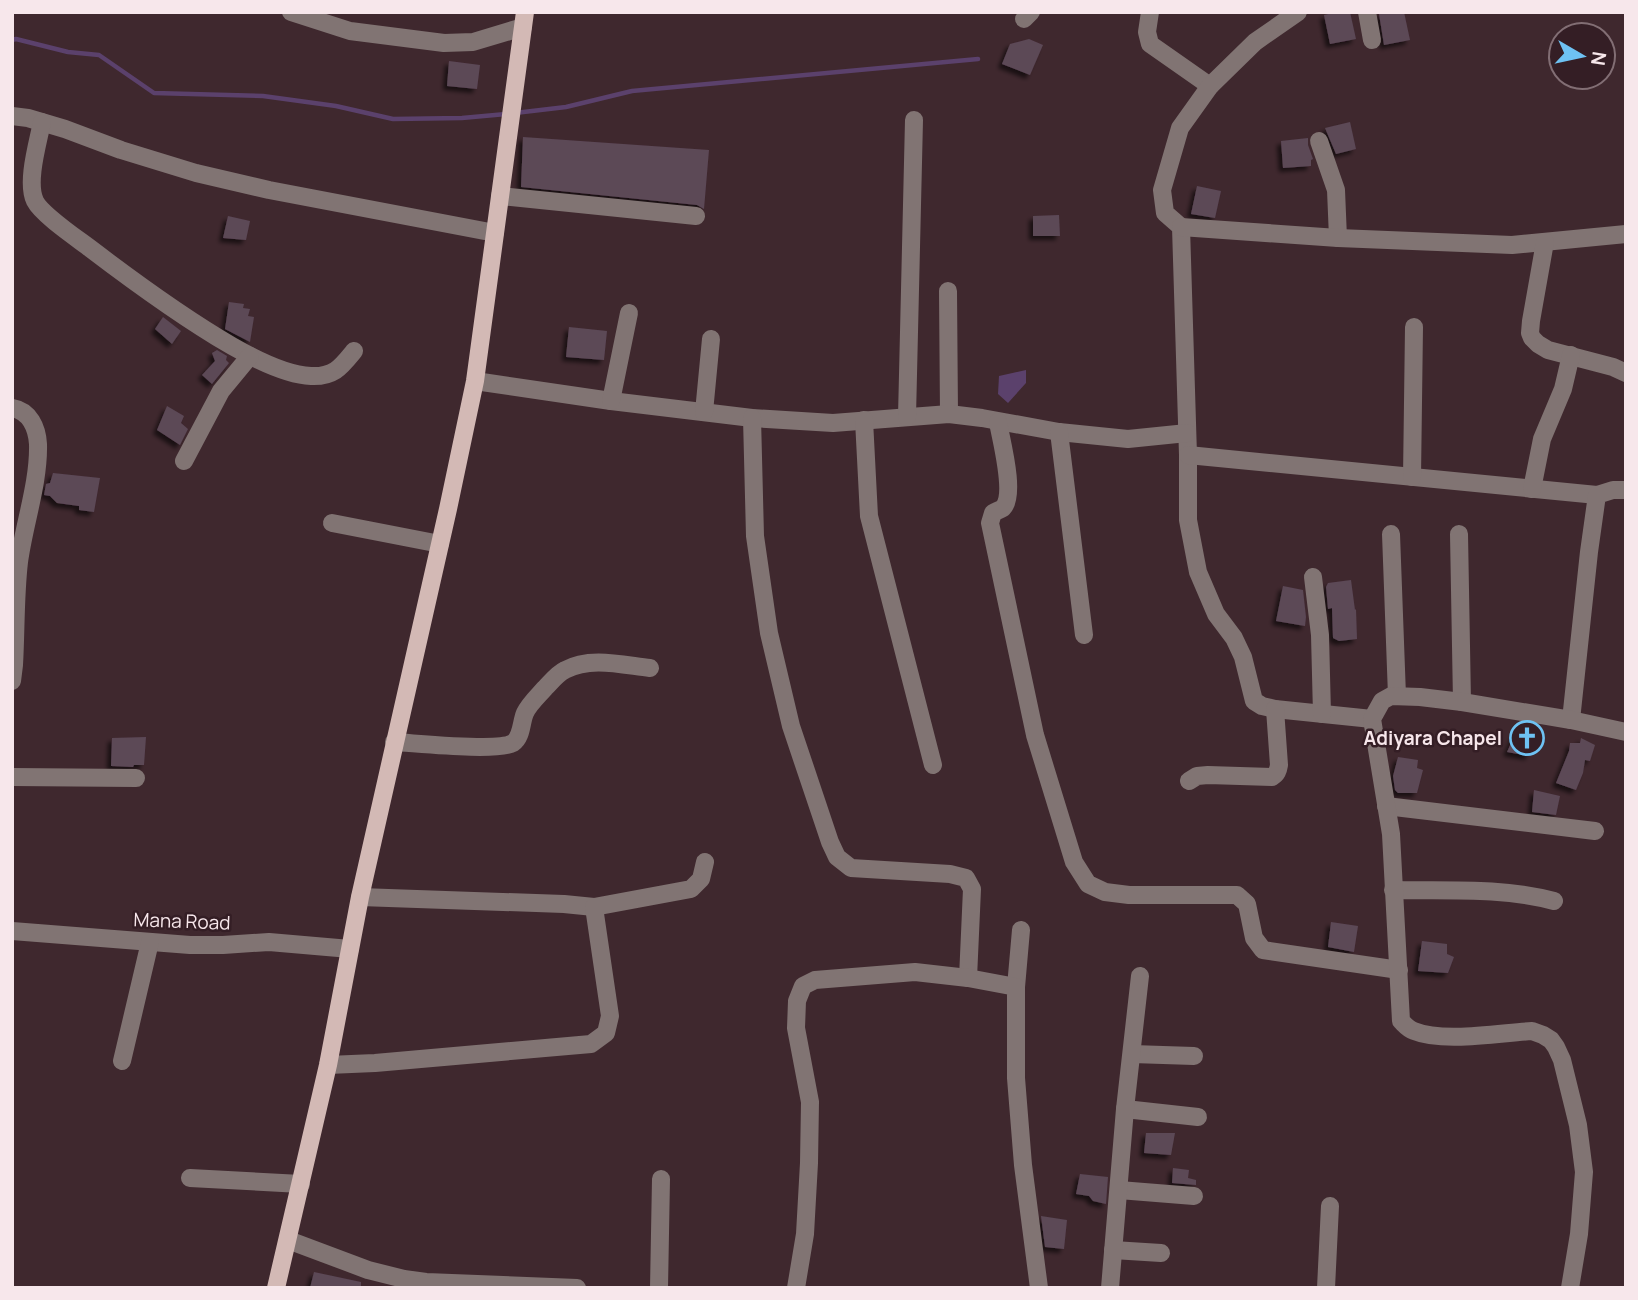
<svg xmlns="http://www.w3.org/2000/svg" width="1638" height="1300" viewBox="0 0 1638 1300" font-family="Manrope,sans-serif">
<defs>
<filter id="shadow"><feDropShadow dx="-4" dy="4" stdDeviation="2" flood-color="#0009"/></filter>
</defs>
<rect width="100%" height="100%" fill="#3f282e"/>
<polygon fill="#5b416c" points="1026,370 1026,383 1008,403 998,394 999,376"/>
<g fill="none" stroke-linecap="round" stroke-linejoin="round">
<g stroke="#5b416c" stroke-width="4.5">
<polyline points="12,40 16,39 68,52 99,55 154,93 263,96 336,106 393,119 462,118 506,114"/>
<polyline points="515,113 566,107 632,91 978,59"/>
</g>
</g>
<g fill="#5c4857" filter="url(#shadow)">
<polygon points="1337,12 1350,12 1356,39 1330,44 1324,15"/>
<polygon points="1386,12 1404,12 1410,40 1384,45 1379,14"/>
<polygon points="1029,39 1043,45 1030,75 1002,64 1010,44"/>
<polygon points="449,61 480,65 477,89 447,86"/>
<polygon points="1350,122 1356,149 1336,154 1325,128"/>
<polygon points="523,137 709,150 704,209 697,205 521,187"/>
<polygon points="1308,138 1308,145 1313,159 1311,160 1311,166 1283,168 1281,141"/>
<polygon points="1197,186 1221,191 1215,218 1191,214"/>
<polygon points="1059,215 1060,236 1033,236 1033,216"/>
<polygon points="228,216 250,221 246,240 223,238"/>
<polygon points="229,302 244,304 243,308 250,309 248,316 254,317 250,342 225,329"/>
<polygon points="163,317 181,331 172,344 155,329"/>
<polygon points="569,327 607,331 604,360 566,357"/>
<polygon points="217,350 227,356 226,360 229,363 212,384 202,375 215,361 212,353"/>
<polygon points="167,406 184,416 181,423 188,429 180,445 157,430"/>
<polygon points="53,473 100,478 94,512 79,510 79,506 57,503 50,496 44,495 46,484 50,483"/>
<polygon points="1351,580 1355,610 1356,609 1357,639 1339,641 1333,638 1332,608 1328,609 1326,587 1328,583"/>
<polygon points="1283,586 1303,590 1306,617 1305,626 1276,621"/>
<polygon points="1520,723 1539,726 1529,756 1507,752"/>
<polygon points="146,737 144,765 134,765 133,767 111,766 112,738"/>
<polygon points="1581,738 1595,745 1590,761 1585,760 1583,773 1576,790 1556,783 1569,751 1570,743 1580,743"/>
<polygon points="1398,757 1418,760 1417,768 1423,770 1417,793 1398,793 1395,790 1393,776"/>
<polygon points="1534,790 1560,796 1556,815 1532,812"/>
<polygon points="1331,922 1358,926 1354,952 1328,947"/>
<polygon points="1422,941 1447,944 1447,954 1454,957 1448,973 1418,971"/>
<polygon points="1146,1133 1175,1133 1171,1155 1144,1153"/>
<polygon points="1173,1168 1189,1170 1188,1178 1196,1180 1196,1185 1172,1183"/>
<polygon points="1080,1174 1108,1177 1106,1204 1093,1201 1089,1196 1076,1194"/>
<polygon points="1041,1216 1067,1220 1064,1249 1045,1247"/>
<polygon points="314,1272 361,1282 361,1288 310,1288"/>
</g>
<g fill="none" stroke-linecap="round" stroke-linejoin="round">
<g stroke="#817473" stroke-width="18">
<polyline points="291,12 350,31 444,43 473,42 523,27"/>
<polyline points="1150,12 1147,32 1150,44 1210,86"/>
<polyline points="1298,12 1255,42 1210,86 1180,128 1162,190 1165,213 1181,227 1188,455 1188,520 1198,572 1216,614 1234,638 1243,657 1254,701 1262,706 1275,709 1372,719"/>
<polyline points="1367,12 1372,40"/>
<polyline points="1024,19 1031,12"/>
<polyline points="12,116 28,118 65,129 121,150 196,173 269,190 495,233"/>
<path d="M42,122c-4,21 -16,60 -7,79 7,14 43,38 56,48 46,35 91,68 141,97 21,12 54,29 79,30 23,1 30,-9 43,-25"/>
<polyline points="1319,141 1336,190 1338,238"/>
<polyline points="500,196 696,216"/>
<polyline points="1181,227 1338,238 1512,245 1626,234"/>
<polyline points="1545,242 1531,321 1530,333 1532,338 1538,344 1548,350 1613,367 1626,373"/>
<polyline points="948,291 949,414"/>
<polyline points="475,381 611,401 752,418 833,423 949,414 982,418 1059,432 1128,439 1187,433"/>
<polyline points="611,401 629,313"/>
<path d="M12,408c18,3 25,20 26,36 1,39 -14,80 -19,118 -4,34 -3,69 -5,103l-2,16"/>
<polyline points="704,412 711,339"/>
<polyline points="907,417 914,120"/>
<polyline points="752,418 755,536 769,633 791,726 830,842 837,857 851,868 950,874 966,878 972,889 968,978"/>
<polyline points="864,420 869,516 933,765"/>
<path d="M998,422c3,18 18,72 5,86 -3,2 -7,3 -10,5l-3,10 45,212 39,127 14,22 17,8 24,3h108l10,9 7,34 9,12 136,20"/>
<polyline points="1059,432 1084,635"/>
<polyline points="1188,455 1597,495"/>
<polyline points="184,461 221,391 250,356"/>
<polyline points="1412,477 1414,327"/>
<polyline points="1532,489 1542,439 1563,389 1571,355"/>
<polyline points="332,523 440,544"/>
<polyline points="1391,534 1397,696"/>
<polyline points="1459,534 1462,702"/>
<polyline points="1313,577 1320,635 1322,714"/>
<polyline points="1571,720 1589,552 1597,495 1613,490 1626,490"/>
<path d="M394,742c21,1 104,10 119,1 9,-6 8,-21 12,-30 4,-9 13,-17 20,-25 6,-6 12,-14 20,-18 25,-14 58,-5 85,-2"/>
<polyline points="12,777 136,778"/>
<path d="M1189,781l8,-5 11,-1 64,2c5,-3 6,-6 7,-12l-4,-56"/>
<polyline points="1386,806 1595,831"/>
<path d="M1393,890c53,1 109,-3 161,11"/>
<polyline points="360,897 564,904 594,907"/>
<polyline points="12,931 190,945 223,945 269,942 350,949"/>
<polyline points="1016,987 1021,930"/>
<polyline points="1132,1054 1194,1056"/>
<polyline points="122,1061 150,942"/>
<polyline points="328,1065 375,1063 591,1044 606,1033 610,1016 594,907 691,889 701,879 705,862"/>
<polyline points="1125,1109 1198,1117"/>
<polyline points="190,1178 301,1184"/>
<polyline points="1119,1190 1194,1196"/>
<polyline points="288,1240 368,1270 404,1279 426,1282 577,1288"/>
<polyline points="1113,1250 1161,1253"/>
<polyline points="659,1288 661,1179"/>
<polyline points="796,1288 805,1234 809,1163 810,1102 796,1028 797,1001 803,986 815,980 915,972 968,978 1016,987 1016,1078 1023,1165 1039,1288"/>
<polyline points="1110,1288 1125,1109 1140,976"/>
<polyline points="1326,1288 1330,1206"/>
<path d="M1570,1288l9,-54 5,-62 -6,-47 -16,-65 -6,-13 -5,-7 -8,-5 -11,-4c-33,2 -89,12 -118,0 -6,-2 -9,-6 -13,-10l-10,-187 -19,-115 10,-18 9,-5 29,1 42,5 109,18 55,12"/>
</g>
<polyline stroke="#d3b9b5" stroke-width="18" points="276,1288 328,1065 360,897 448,509 475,381 525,12"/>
</g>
<defs>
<g id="church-ring" transform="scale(1.75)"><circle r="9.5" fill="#341e25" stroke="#6ec2f3" stroke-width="1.5"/><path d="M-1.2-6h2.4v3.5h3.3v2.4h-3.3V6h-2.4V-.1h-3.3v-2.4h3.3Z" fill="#6ec2f3"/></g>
</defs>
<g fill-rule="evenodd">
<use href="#church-ring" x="1527" y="738"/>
</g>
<g text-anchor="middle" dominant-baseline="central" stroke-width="5" stroke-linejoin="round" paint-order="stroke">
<g font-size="19" font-weight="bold" fill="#f7e7eb" stroke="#341e25" text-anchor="end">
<text x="1502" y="738">Adiyara Chapel</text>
</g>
<g font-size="19" fill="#f7e7eb" stroke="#341e25">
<text transform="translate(182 921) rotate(2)">Mana Road</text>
</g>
</g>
<rect width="1638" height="1300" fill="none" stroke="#f7e7eb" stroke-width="28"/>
<g transform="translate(1582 56) rotate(99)"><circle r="33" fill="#341e25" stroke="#826e74" stroke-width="2"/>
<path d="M0-5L12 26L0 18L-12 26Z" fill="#6ec2f3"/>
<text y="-10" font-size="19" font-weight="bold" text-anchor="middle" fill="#f7e7eb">N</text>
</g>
</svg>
